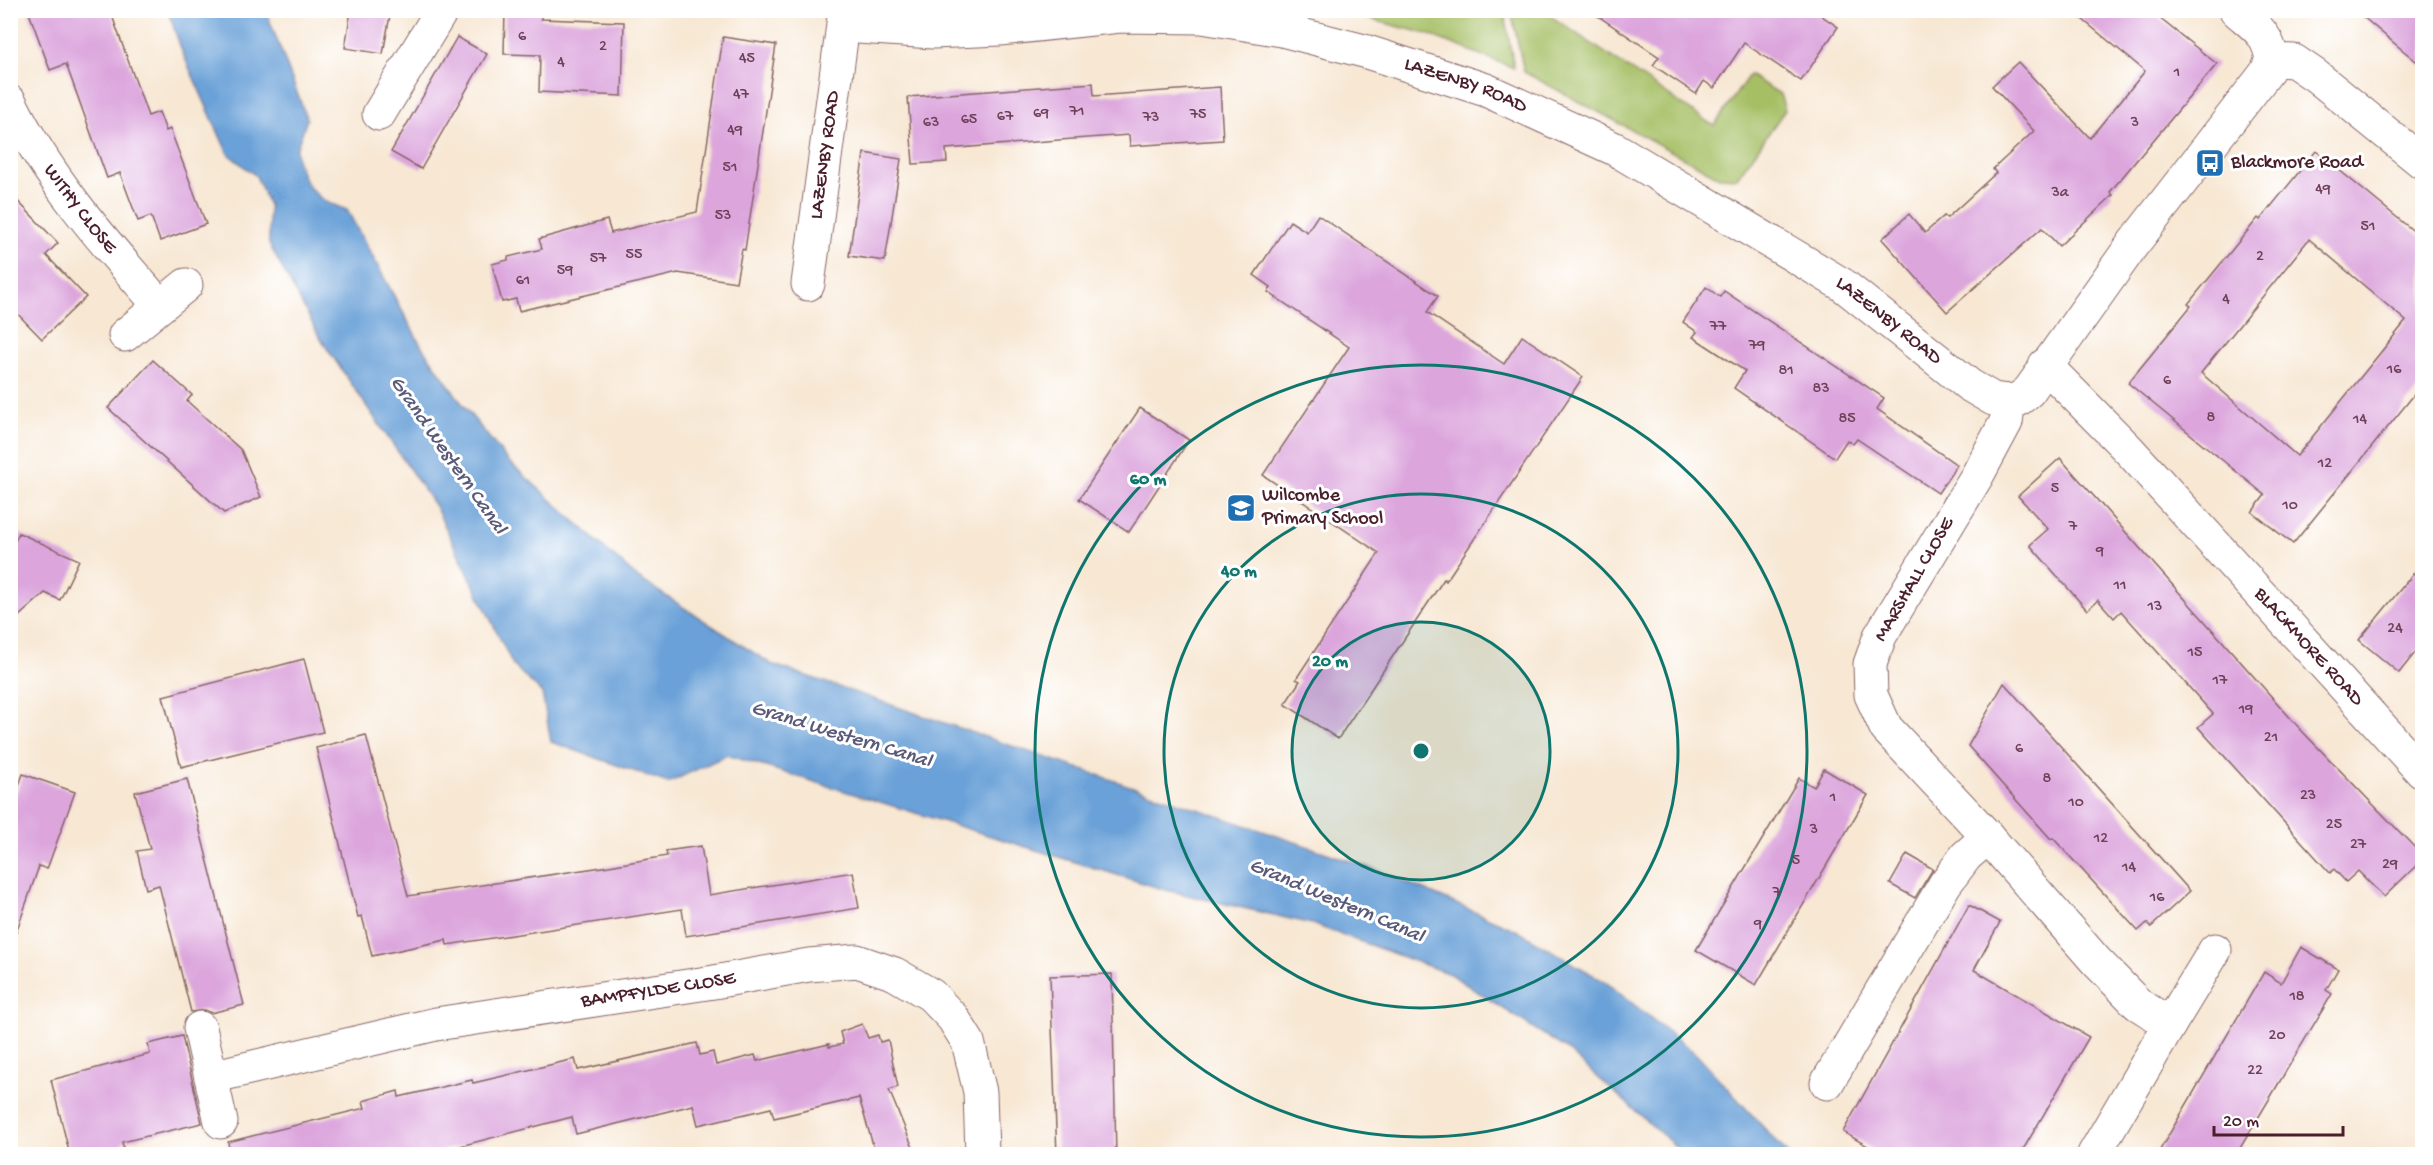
<svg xmlns="http://www.w3.org/2000/svg" width="2433" height="1165" viewBox="0 0 2433 1165" font-family="'Gochi Hand',sans-serif">
<rect width="100%" height="100%" fill="#fff"/>
<filter id="ink" filterUnits="userSpaceOnUse"><feTurbulence type="fractalNoise" baseFrequency=".0167" numOctaves="2"/><feDisplacementMap in="SourceGraphic" scale="12" xChannelSelector="R" yChannelSelector="G"/><feConvolveMatrix kernelMatrix="1 2 1 2 8 2 1 2 1" color-interpolation-filters="sRGB"/></filter>
<filter id="wash" filterUnits="userSpaceOnUse"><feTurbulence type="fractalNoise" baseFrequency=".008" numOctaves="4" result="noise"/><feDisplacementMap in="SourceGraphic" scale="24" xChannelSelector="R" yChannelSelector="G"/><feGaussianBlur stdDeviation="1.35" result="paint"/><feColorMatrix in="noise" values="0 0 0 0 0 0 0 0 0 0 0 0 0 0 0 0 0 1.4 0 .05"/><feComposite in="paint" operator="in"/></filter>
<g filter="url(#wash)">
<rect width="100%" height="100%" fill="#f7e7d3"/>
<g fill="#a6bf65" stroke="#786f48" stroke-width="1.5">
<polygon points="1338,11 1504,11 1514,68 1427,34"/>
<polygon points="1511,11 1543,11 1714,126 1749,75 1780,94 1785,110 1737,178 1719,177 1524,72"/>
</g>
<polygon fill="#6ba1d8" stroke="#5a6082" stroke-width="1.5" points="168,11 266,11 307,119 296,150 297,160 303,176 310,188 324,201 347,210 422,347 466,409 508,461 638,578 771,664 1380,871 1516,930 1607,983 1696,1054 1788,1154 1684,1154 1566,1049 1450,974 1312,924 1166,890 727,755 668,783 551,742 542,693 513,665 435,506 322,341 269,244 269,206 256,176 228,154 183,54"/>
<g id="blocks">
<g fill="#dca6dd" fill-rule="evenodd">
<polygon points="28,10 110,10 148,116 159,112 166,131 170,129 206,224 160,241 151,216 138,221 120,173 107,178 66,64 50,70"/>
<polygon points="351,10 391,10 383,54 345,48"/>
<polygon points="505,10 541,10 541,19 624,22 622,96 539,92 540,55 504,54"/>
<polygon points="1589,10 1813,10 1838,27 1801,81 1744,43 1714,88 1704,81 1696,94 1653,65 1659,57"/>
<polygon points="2071,10 2149,10 2217,64 2110,192 2113,195 2059,246 2042,228 1947,312 1882,239 1909,214 1925,233 1944,216 1947,218 1996,173 1993,169 2034,131 1992,86 2018,62 2090,138 2145,71"/>
<polygon points="2355,10 2422,10 2422,66 2394,43"/>
<polygon points="457,37 487,54 421,169 391,152"/>
<polygon points="723,37 776,45 745,250 742,249 736,282 678,273 519,311 516,299 502,302 492,264 508,260 508,257 542,249 539,239 607,220 611,233 697,212"/>
<polygon points="1093,83 1094,96 1220,87 1223,140 1130,146 1129,135 1059,140 946,149 947,162 913,164 908,97"/>
<path d="M2316,151l106,87v147l-129,159 -41,-32 13,-17 -137,-112 63,-77 -3,-2 70,-86 2,2zM2309,239l97,82 -109,135 -96,-83z"/>
<polygon points="864,153 901,159 885,261 849,256"/>
<polygon points="10,193 58,243 46,255 86,297 42,339 10,306"/>
<polygon points="1318,215 1438,296 1427,312 1504,364 1522,336 1583,377 1446,581 1444,579 1338,739 1285,704 1300,681 1296,679 1379,553 1263,475 1349,347 1268,292 1271,287 1254,275 1290,221 1307,232"/>
<polygon points="1706,287 1720,297 1724,291 1884,398 1877,409 1957,465 1938,493 1857,439 1853,444 1847,440 1835,458 1734,388 1745,371 1693,337 1697,332 1683,322"/>
<polygon points="153,360 192,395 187,401 241,450 261,497 224,513 108,408"/>
<polygon points="1140,408 1189,440 1129,532 1079,499"/>
<polygon points="2060,458 2301,730 2422,855 2422,860 2384,897 2358,871 2346,882 2334,869 2330,873 2198,727 2213,714 2121,611 2114,618 2098,600 2087,610 2030,545 2048,529 2018,496"/>
<polygon points="19,533 79,560 60,600 45,593 10,624 10,551"/>
<polygon points="2422,563 2422,644 2399,673 2359,640"/>
<polygon points="304,659 323,732 181,767 163,696"/>
<polygon points="2004,683 2190,891 2151,927 2147,923 2138,931 2053,838 2051,839 1968,746"/>
<polygon points="366,735 408,896 609,866 667,856 666,851 701,846 709,895 853,872 859,908 686,936 682,909 447,945 446,940 372,956 362,916 358,917 316,748"/>
<polygon points="1824,769 1868,795 1756,985 1696,950 1799,778 1814,787"/>
<polygon points="23,774 75,792 47,869 39,866 16,933 10,932 10,810"/>
<polygon points="187,779 244,1005 211,1013 205,1010 191,1012 159,885 146,889 137,851 150,849 135,792"/>
<polygon points="1907,854 1933,869 1915,898 1890,884"/>
<polygon points="1969,905 2000,922 1974,970 2089,1037 2020,1155 1883,1155 1843,1132"/>
<polygon points="2301,947 2338,969 2326,990 2332,994 2236,1155 2157,1155 2264,972 2281,983"/>
<polygon points="1112,974 1116,1155 1057,1155 1050,976"/>
<polygon points="862,1024 868,1038 878,1035 880,1042 888,1040 898,1087 889,1090 916,1155 876,1155 859,1098 774,1118 771,1108 698,1125 693,1105 576,1134 572,1117 426,1155 230,1155 228,1142 365,1108 363,1101 398,1091 399,1097 472,1080 473,1083 575,1059 578,1070 697,1043 700,1055 713,1052 716,1065 755,1055 757,1061 829,1044 829,1047 843,1044 840,1032"/>
<polygon points="182,1036 202,1123 122,1142 125,1155 70,1155 51,1080 150,1054 148,1044"/>
</g>
</g>
</g>
<g filter="url(#ink)">
<use href="#blocks" fill-opacity="0" stroke="#876566" stroke-width="1.5"/>
<g fill="none" stroke-linecap="round" stroke-linejoin="round">
<g stroke="#876566" stroke-width="35">
<g id="street">
<path d="M2236,10c19,17 32,23 36,50l22,1 22,15 106,86"/>
<path id="s1" d="M843,26l90,6 67,-3 120,-13 82,1 80,13 82,21 122,39 129,59 228,136 126,100 24,14 16,2 10,-2 10,-8 104,-147 133,-171 6,-13"/>
<path id="s2" d="M10,102c37,76 95,141 150,204"/>
<polyline points="379,114 442,10"/>
<path id="s3" d="M808,284l37,-274"/>
<polyline points="125,335 186,285"/>
<path id="s4" d="M2045,365l84,85 293,322"/>
<polyline points="2009,401 2006,422 1977,476 1880,636 1870,664 1871,695 1886,728 1988,837 2096,961 2138,1004 2170,1024 2094,1154"/>
<polyline points="2170,1024 2215,950"/>
<polyline points="200,1028 221,1122"/>
<path id="s5" d="M211,1077l225,-53 278,-42 95,-17 48,-4 38,13 36,21 22,23 15,24 12,50 2,62"/>
<polyline points="1827,1083 1945,884 1966,856 1988,837"/>
</g>
</g>
<use href="#street" stroke="#fff" stroke-width="33"/>
</g>
</g>
<circle cx="1421" cy="751" r="129" fill="#0f766e" fill-opacity=".12"/>
<g fill="none" stroke="#0f766e" stroke-width="3">
<circle cx="1421" cy="751" r="129"/>
<circle cx="1421" cy="751" r="257"/>
<circle cx="1421" cy="751" r="386"/>
</g>
<defs>
<g id="bus-square" transform="scale(1.5)"><rect x="-9" y="-9" width="18" height="18" rx="4" fill="#1f6fb2" stroke="#fff"/><path d="M-5-6H5V4H4V6H2V4H-2V6H-4V4H-5ZM-3.5-4V0h7V-4ZM-3.5 1.2v1.5H-2V1.2ZM2 1.2v1.5H3.5V1.2Z" fill="#fff"/></g>
<g id="school-square" transform="scale(1.5)"><rect x="-9" y="-9" width="18" height="18" rx="4" fill="#1f6fb2" stroke="#fff"/><path d="M0-5L7-2L0 1L-7-2ZM-4 1L0 2.5L4 1V4Q0 6-4 4Z" fill="#fff"/></g>
</defs>
<g fill-rule="evenodd">
<use href="#bus-square" x="2210" y="163"/>
<use href="#school-square" x="1241" y="508"/>
</g>
<g text-anchor="middle" dominant-baseline="central" stroke-width="6" stroke-linejoin="round" paint-order="stroke">
<g font-size="16" fill="#6e4158">
<text x="522" y="37">6</text>
<text x="603" y="47">2</text>
<text x="747" y="59">45</text>
<text x="561" y="63">4</text>
<text x="2177" y="73">1</text>
<text x="741" y="95">47</text>
<text x="1077" y="112">71</text>
<text x="1041" y="114">69</text>
<text x="1198" y="115">75</text>
<text x="1005" y="117">67</text>
<text x="1151" y="118">73</text>
<text x="969" y="120">65</text>
<text x="931" y="123">63</text>
<text x="2135" y="123">3</text>
<text x="735" y="131">49</text>
<text x="730" y="168">51</text>
<text x="2323" y="190">49</text>
<text x="2060" y="193">3a</text>
<text x="723" y="216">53</text>
<text x="2368" y="227">51</text>
<text x="634" y="255">55</text>
<text x="2260" y="257">2</text>
<text x="598" y="259">57</text>
<text x="565" y="271">59</text>
<text x="523" y="281">61</text>
<text x="2226" y="300">4</text>
<text x="1718" y="327">77</text>
<text x="1757" y="346">79</text>
<text x="2394" y="370">16</text>
<text x="1786" y="371">81</text>
<text x="2167" y="381">6</text>
<text x="1821" y="389">83</text>
<text x="2211" y="418">8</text>
<text x="1847" y="419">85</text>
<text x="2360" y="420">14</text>
<text x="2325" y="464">12</text>
<text x="2055" y="489">5</text>
<text x="2290" y="506">10</text>
<text x="2073" y="527">7</text>
<text x="2100" y="552">9</text>
<text x="2120" y="586">11</text>
<text x="2155" y="607">13</text>
<text x="2395" y="629">24</text>
<text x="2195" y="653">15</text>
<text x="2220" y="681">17</text>
<text x="2246" y="710">19</text>
<text x="2271" y="738">21</text>
<text x="2019" y="749">6</text>
<text x="2047" y="779">8</text>
<text x="2308" y="796">23</text>
<text x="1833" y="798">1</text>
<text x="2076" y="803">10</text>
<text x="2334" y="825">25</text>
<text x="1814" y="830">3</text>
<text x="2101" y="839">12</text>
<text x="2358" y="845">27</text>
<text x="1796" y="861">5</text>
<text x="2390" y="865">29</text>
<text x="2129" y="868">14</text>
<text x="1777" y="893">7</text>
<text x="2157" y="898">16</text>
<text x="1758" y="925">9</text>
<text x="2297" y="997">18</text>
<text x="2277" y="1036">20</text>
<text x="2255" y="1071">22</text>
</g>
<g font-size="20" fill="#4a1f2b" stroke="#fff">
<text stroke="none"><textPath href="#s1" startOffset="633">LAZENBY ROAD</textPath></text>
<text stroke="none"><textPath href="#s3" startOffset="130">LAZENBY ROAD</textPath></text>
<text stroke="none"><textPath href="#s2" startOffset="128">WITHY CLOSE</textPath></text>
<text stroke="none"><textPath href="#s1" startOffset="1119">LAZENBY ROAD</textPath></text>
<text transform="translate(1915 580) rotate(-60)">MARSHALL CLOSE</text>
<text stroke="none"><textPath href="#s4" startOffset="386">BLACKMORE ROAD</textPath></text>
<text stroke="none"><textPath href="#s5" startOffset="456">BAMPFYLDE CLOSE</textPath></text>
</g>
<g font-size="20" fill="#4a1f2b" stroke="#fff" text-anchor="start">
<text x="2231" y="163">Blackmore Road</text>
<text x="1262" y="496">Wilcombe<tspan x="1262" dy="23">Primary School</tspan></text>
</g>
<g font-size="21" font-style="italic" fill="#595a79" stroke="#fff">
<text transform="translate(447 456) rotate(55)">Grand Western Canal</text>
<text transform="translate(841 736) rotate(17)">Grand Western Canal</text>
<text transform="translate(1336 902) rotate(23)">Grand Western Canal</text>
</g>
</g>
<circle cx="1421" cy="751" r="9" fill="#0f766e" stroke="#fff" stroke-width="3"/>
<g font-size="18" text-anchor="middle" font-weight="bold" fill="#0f766e" stroke="#fff" stroke-width="6" stroke-linejoin="round" paint-order="stroke">
<text x="1148" y="484">60 m</text>
<text x="1239" y="576">40 m</text>
<text x="1330" y="666">20 m</text>
</g>
<rect width="2433" height="1165" fill="none" stroke="#fff" stroke-width="36"/>
<path d="M2214 1126v9h129v-9" fill="none" stroke="#4a1f2b" stroke-width="3"/>
<text x="2223" y="1126" font-size="18" fill="#4a1f2b" stroke="#ffffff" stroke-width="4.5" paint-order="stroke">20 m</text>
</svg>
